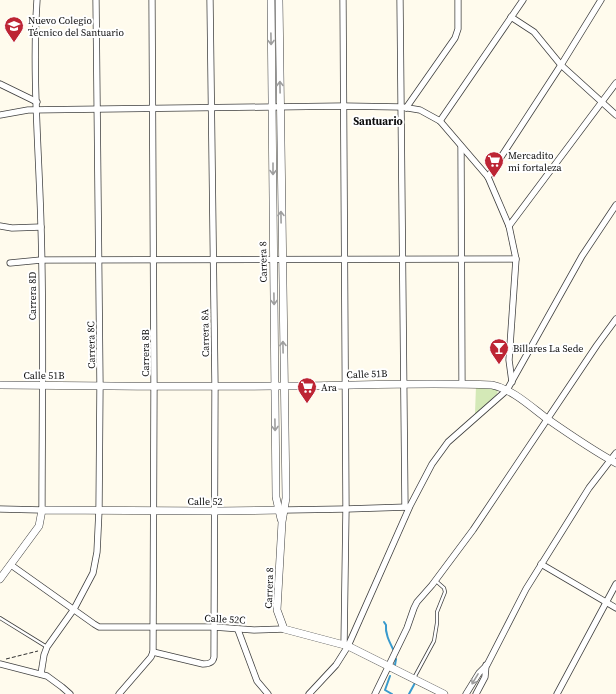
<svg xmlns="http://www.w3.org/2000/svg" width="616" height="694" viewBox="0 0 616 694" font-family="'Source Serif 4',serif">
<rect width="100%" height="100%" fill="#fffbed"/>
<polygon fill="#d4e9b7" points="476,386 491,387 498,390 497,394 477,413 475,413"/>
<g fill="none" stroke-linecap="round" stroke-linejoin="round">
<g stroke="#399acd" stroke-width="2">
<path d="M384,622l2,3c-1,8 3,16 7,24"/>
<polyline points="395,665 396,659"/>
<polyline points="390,676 385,690 392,694"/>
<polyline points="409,694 416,681"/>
</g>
<g stroke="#404040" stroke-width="4">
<g id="service">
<polyline points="0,618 47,647"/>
<polyline points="414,678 434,641 437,623 437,612 445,592 444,588 436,581"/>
</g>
</g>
<g stroke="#404040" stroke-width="7">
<g id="minor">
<polyline points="343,0 346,509 344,645"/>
<polyline points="400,0 405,507"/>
<polyline points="511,17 534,32 561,65 616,115"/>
<polyline points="0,84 37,102"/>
<polyline points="406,108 455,38 458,29 458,0"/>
<polyline points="0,115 28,110 343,106 402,107 420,110 440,121 488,177 509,226 516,259 509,360 512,382"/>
<polyline points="440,121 523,0"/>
<polyline points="461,147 462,383"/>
<polyline points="488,177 561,65 601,0"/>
<polyline points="0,226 12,228 41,227"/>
<polyline points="509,226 616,83"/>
<polyline points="10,263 41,260 516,259"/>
<path d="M0,509l42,1c0,-94 2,-189 -1,-284 -2,-75 -9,-151 -4,-226"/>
<polyline points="285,510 346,509 408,507"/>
<polyline points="541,564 616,608"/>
<polyline points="11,565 94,624 99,627 214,627 254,630 284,629"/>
<polyline points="238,630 257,681 268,694"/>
<path d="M153,652l50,12c6,0 10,-1 11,-7l1,-271 -5,-386"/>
<polyline points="0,664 47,676 62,687 70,694"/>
<polyline points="41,674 44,655 47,647 74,609 93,573 97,552 99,510 100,385 96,0"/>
<polyline points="119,694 151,657 153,652 154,386 152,0"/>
<polyline points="309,694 336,665 348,646 410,506 432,464 448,442 507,390 582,256 616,205"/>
<polyline points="375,694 407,628 414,608 417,602 432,585 473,530 597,345 616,319"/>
<polyline points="466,694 479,673 487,665 526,589 589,488 616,453"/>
<polyline points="476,694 485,677 486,665"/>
<polyline points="557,694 616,584"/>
</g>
</g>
<g stroke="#404040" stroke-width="8">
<g id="tertiary">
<polyline points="271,0 276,497 281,519"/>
<polyline points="279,0 286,498 282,522 277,610 284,629 348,646 444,694"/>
<path d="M0,385c92,1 184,2 276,1 72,0 144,-4 216,-1 20,4 38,21 54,33 23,16 46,32 70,45"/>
<polyline points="0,579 39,526 42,510 215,511 282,510"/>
</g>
</g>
<polyline stroke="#2f2f2f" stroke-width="1" stroke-dasharray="4 2" stroke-linecap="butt" points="6,659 38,651"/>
<use href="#service" stroke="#fff" stroke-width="2.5"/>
<use href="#minor" stroke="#fff" stroke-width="5.5"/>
<use href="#tertiary" stroke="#fff" stroke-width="7"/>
</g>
<defs><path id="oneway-shaft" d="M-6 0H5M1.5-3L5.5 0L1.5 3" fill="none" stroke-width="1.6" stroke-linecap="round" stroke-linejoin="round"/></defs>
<g stroke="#9e9e9e">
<use href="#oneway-shaft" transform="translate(271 39) rotate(89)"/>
<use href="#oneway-shaft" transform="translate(280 87) rotate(-91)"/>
<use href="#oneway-shaft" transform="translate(273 169) rotate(90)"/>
<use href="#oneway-shaft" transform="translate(281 217) rotate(-91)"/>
<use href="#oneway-shaft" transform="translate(274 299) rotate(89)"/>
<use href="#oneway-shaft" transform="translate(283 347) rotate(-91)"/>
<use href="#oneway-shaft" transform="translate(275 425) rotate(89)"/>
<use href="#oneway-shaft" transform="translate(475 679) rotate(121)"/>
</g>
<defs>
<g id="school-pin" transform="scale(1)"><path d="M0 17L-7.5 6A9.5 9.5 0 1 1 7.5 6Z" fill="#bd2534" stroke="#fff"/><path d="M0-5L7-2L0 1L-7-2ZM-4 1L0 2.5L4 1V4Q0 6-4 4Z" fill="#fff"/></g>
<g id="supermarket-pin" transform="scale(1)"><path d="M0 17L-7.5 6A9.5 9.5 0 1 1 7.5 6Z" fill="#bd2534" stroke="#fff"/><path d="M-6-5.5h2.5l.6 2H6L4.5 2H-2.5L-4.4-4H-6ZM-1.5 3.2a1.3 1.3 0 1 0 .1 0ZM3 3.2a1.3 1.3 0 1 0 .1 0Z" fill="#fff"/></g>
<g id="bar-pin" transform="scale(1)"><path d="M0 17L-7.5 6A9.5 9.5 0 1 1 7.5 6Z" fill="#bd2534" stroke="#fff"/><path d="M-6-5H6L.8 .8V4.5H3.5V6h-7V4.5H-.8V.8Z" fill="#fff"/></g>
</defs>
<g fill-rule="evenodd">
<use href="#school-pin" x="14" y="26"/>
<use href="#supermarket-pin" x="494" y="161"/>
<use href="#bar-pin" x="499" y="348"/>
<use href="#supermarket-pin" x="307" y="387"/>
</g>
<g text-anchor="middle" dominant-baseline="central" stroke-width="4" stroke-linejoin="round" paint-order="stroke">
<g font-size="10" fill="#0d0d0d" stroke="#fff" text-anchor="start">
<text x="28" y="20">Nuevo Colegio<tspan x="28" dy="12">Técnico del Santuario</tspan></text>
<text x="508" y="155">Mercadito<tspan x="508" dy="12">mi fortaleza</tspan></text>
<text x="513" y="348">Billares La Sede</text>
<text x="321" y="387">Ara</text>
</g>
<g font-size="10" fill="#0d0d0d" stroke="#fff">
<text transform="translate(263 262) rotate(-91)">Carrera 8</text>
<text transform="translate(32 296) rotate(-90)">Carrera 8D</text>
<text transform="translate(205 333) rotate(-91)">Carrera 8A</text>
<text transform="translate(91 345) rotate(-91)">Carrera 8C</text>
<text transform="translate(145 353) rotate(-90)">Carrera 8B</text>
<text transform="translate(367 374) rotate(-2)">Calle 51B</text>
<text x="44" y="375">Calle 51B</text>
<text x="205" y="501">Calle 52</text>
<text transform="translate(269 588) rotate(-88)">Carrera 8</text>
<text transform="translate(225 619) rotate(3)">Calle 52C</text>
</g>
<g font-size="11" font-weight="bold" fill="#0d0d0d" stroke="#fff">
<text x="378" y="121">Santuario</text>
</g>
</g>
</svg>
